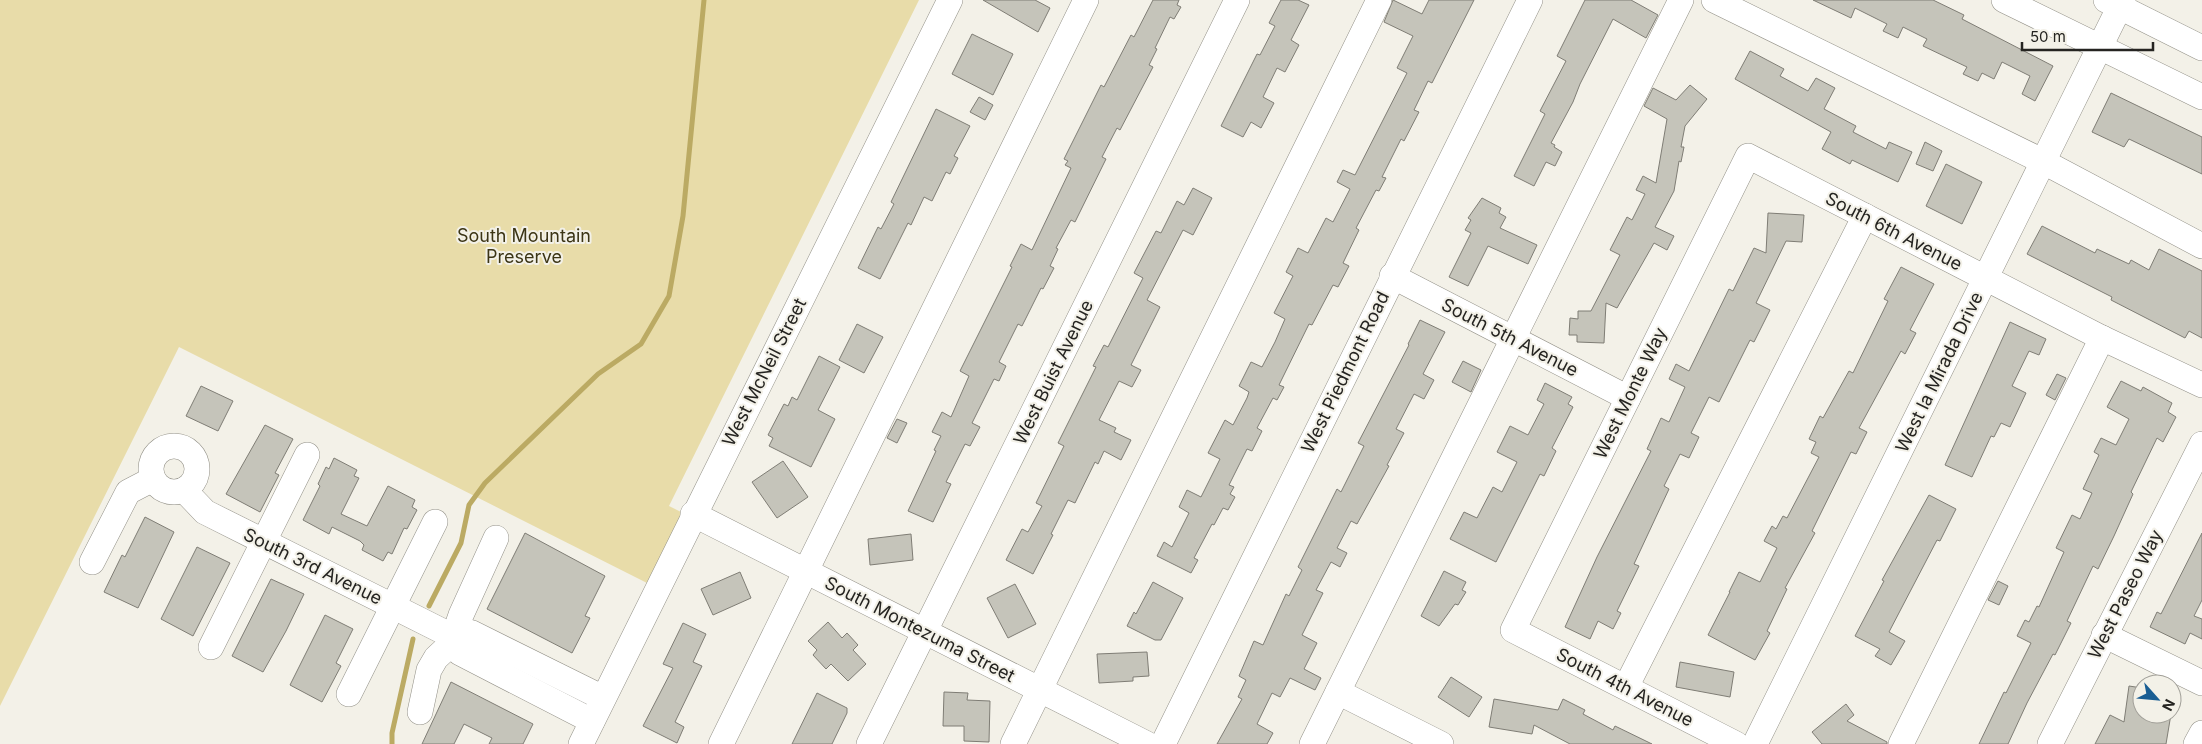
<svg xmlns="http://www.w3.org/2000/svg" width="2202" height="744" viewBox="0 0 2202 744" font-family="Inter,sans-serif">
<rect width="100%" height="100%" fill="#f3f1e8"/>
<polygon fill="#e8dca9" points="0,0 919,0 669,506 687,515 651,585 179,347 0,706"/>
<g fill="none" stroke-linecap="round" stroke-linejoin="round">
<g stroke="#bbaa63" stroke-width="5">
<polyline points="429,606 461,543 469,505 485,483 598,374 641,344 669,296 683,216 704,0"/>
<polyline points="392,744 392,733 413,639"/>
</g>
</g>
<g fill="#c5c4ba" stroke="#7f7d75">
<polygon points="983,0 1035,0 1050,8 1038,32"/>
<polygon points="1153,0 1179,0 1177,5 1181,7 1174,19 1170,17 1155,48 1157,49 1149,65 1153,67 1120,130 1117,128 1102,157 1106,159 1075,222 1071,220 1056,248 1058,249 1050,266 1054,268 1043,289 1041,288 1022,326 1018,324 999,362 1006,366 999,381 994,379 972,423 980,427 970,446 965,444 946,482 951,484 933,522 908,511 936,451 934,450 941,436 932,432 942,412 951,417 969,376 960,371 1012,267 1010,266 1021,244 1032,250 1071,168 1065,165 1068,161 1064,159 1101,85 1104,87 1131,35 1134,37"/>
<polygon points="1281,0 1298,0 1309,5 1291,40 1299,45 1285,72 1277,68 1263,97 1274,103 1261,128 1251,122 1243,137 1221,126 1257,54 1260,55 1275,26 1269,23"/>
<polygon points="1393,0 1422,14 1429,0 1474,0 1432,83 1428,81 1414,110 1419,112 1404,141 1401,139 1382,177 1386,178 1379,191 1376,190 1356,228 1359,230 1343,263 1349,266 1338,287 1333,285 1312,325 1309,324 1279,385 1284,387 1277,400 1273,398 1257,428 1262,431 1252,451 1247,449 1229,485 1234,487 1230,494 1235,497 1228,510 1223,508 1214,525 1212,524 1194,558 1198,560 1191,573 1157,556 1164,542 1172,547 1189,513 1179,507 1187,490 1201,497 1220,459 1208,453 1225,420 1233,425 1247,398 1249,392 1239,386 1251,362 1262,367 1275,342 1285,319 1274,313 1293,276 1286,272 1298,248 1308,253 1326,218 1333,222 1350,189 1337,182 1343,170 1355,175 1407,73 1397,68 1413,36 1384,22"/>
<polygon points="1585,0 1631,0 1658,15 1646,38 1613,19 1580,84 1573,102 1551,143 1555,145 1554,147 1562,152 1555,166 1546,162 1534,186 1514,176 1545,114 1540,111 1566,61 1557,56"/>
<polygon points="1813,0 1933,0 1964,15 1962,19 2053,66 2035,101 2022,94 2030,76 2002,62 1994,79 1982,73 1978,81 1963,74 1967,67 1923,46 1927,39 1903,27 1898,38 1883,31 1887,24 1855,8 1851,18"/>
<polygon points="972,34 1013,54 993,95 952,74"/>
<polygon points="1750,51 1784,69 1780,76 1808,91 1816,78 1835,88 1824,109 1856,126 1853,132 1886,149 1889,142 1912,152 1898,182 1852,160 1850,164 1822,149 1831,132 1735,79"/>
<polygon points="1690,85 1707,99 1685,126 1681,147 1684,147 1681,162 1679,161 1674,191 1655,227 1674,236 1667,250 1654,243 1617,308 1606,303 1604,343 1577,342 1577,335 1569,335 1570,318 1578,319 1578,311 1591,311 1620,255 1610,250 1627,217 1632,220 1645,194 1636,190 1643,176 1656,183 1667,119 1644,106 1653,88 1676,100"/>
<polygon points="2111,93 2202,137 2202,174 2129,139 2124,147 2092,132"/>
<polygon points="979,97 993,105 985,120 970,112"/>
<polygon points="936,109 970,126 954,156 958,158 950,174 946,172 932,201 924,197 911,225 908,223 880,279 858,268 878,227 881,229 894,204 891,202"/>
<polygon points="1925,142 1942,151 1933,171 1916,164"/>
<polygon points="1946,164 1982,182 1962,224 1926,206"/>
<polygon points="1193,188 1212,198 1193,235 1183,230 1147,300 1160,307 1131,365 1141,370 1132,387 1119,381 1099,420 1116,428 1114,432 1131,440 1121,460 1104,451 1098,464 1095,462 1075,503 1068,500 1051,534 1053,535 1033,574 1006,560 1022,529 1028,532 1042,506 1036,503 1064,446 1058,443 1096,367 1093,366 1104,345 1108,347 1143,278 1134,273 1156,231 1161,233 1177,201 1184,205"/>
<polygon points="1482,198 1501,208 1499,213 1506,217 1500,228 1537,245 1528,264 1488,246 1468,286 1449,277 1471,233 1465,230 1471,220 1468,218"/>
<polygon points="1768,213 1804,215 1802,242 1786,241 1756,303 1770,310 1754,342 1750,340 1719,402 1709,397 1691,433 1699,437 1689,458 1680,454 1664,486 1669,489 1634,564 1639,566 1617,611 1621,613 1613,629 1598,621 1590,639 1565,627 1597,557 1651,451 1647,449 1661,418 1669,422 1685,387 1669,379 1676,364 1689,371 1729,289 1733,291 1754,248 1766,253"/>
<polygon points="2042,226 2095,253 2097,249 2129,264 2131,260 2149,270 2159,249 2202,271 2202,338 2189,331 2185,338 2111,300 2112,297 2027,254"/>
<polygon points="1901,267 1934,284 1910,330 1916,333 1905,354 1901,351 1859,428 1867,432 1856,454 1851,452 1812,531 1815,533 1785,588 1787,589 1767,631 1770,633 1755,660 1708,635 1730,592 1729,592 1739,572 1760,582 1777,548 1764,541 1772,526 1776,529 1783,516 1787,518 1819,457 1811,453 1816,442 1809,439 1820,416 1823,418 1849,371 1853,373 1888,301 1884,299"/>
<polygon points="1420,320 1445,332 1423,374 1434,380 1424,399 1414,394 1396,429 1404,433 1387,465 1389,466 1357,524 1351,521 1337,548 1347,553 1340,567 1331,562 1316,590 1323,593 1302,635 1317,643 1304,669 1321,678 1315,690 1290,678 1280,697 1272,693 1257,724 1273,733 1267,744 1217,744 1242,699 1238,697 1246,680 1239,676 1254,641 1263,645 1286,594 1289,596 1302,570 1298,567 1337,489 1341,492 1364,446 1358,443 1409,345 1408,344"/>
<polygon points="2010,322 2046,339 2039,355 2029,351 2012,386 2026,393 2010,427 2001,423 1994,437 1991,436 1972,477 1945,465"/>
<polygon points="857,324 883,337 864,373 839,360"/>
<polygon points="819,356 840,367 818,410 835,419 811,467 769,446 773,438 768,435 784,404 788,406 792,397 797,400"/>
<polygon points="1463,361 1481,370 1471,392 1452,382"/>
<polygon points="2057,374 2066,378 2055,400 2046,395"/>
<polygon points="2121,381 2141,391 2143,387 2172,403 2168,412 2176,417 2163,442 2157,438 2131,492 2133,494 2114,536 2098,569 2093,566 2067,621 2071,623 2055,655 2053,654 2027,703 2008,744 1979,744 2004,692 2006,693 2031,643 2017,636 2025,620 2029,622 2037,606 2039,607 2064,552 2056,548 2072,515 2080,519 2092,493 2083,489 2099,455 2094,452 2101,438 2116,445 2129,419 2107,407"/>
<polygon points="1545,383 1572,397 1568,404 1573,407 1552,448 1556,451 1544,476 1540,474 1496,562 1450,539 1464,512 1477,518 1493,487 1502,492 1517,462 1497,452 1510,426 1528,435 1544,404 1537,400"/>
<polygon points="201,386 233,401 218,431 186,416"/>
<polygon points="897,419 907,423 897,443 887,438"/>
<polygon points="265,425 293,439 275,473 279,475 260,512 226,494"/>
<polygon points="334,458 357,470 354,476 359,478 341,514 367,526 388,486 415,500 412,507 417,510 407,529 404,528 392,554 388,552 383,561 362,550 364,545 360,541 332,527 329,534 303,520 320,486 318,484 326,467 329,469"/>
<polygon points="783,461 808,497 777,518 752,482"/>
<polygon points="1929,495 1956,509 1940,541 1937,540 1889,632 1905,641 1891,665 1875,656 1880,649 1855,636 1884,581 1882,580"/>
<polygon points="145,517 174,532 138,608 104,592 122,555 125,557"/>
<polygon points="525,533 605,576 585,616 590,618 572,653 487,609"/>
<polygon points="2202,533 2202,600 2194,616 2202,619 2202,639 2190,633 2185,644 2150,627 2157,612 2161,614"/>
<polygon points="911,534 913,560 870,565 868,539"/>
<polygon points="197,547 230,563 193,636 161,619"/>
<polygon points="1444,571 1466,582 1462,590 1466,592 1458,605 1455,604 1439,626 1421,616"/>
<polygon points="740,572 751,598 713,615 701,589"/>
<polygon points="271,579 304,594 286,631 263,672 232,656"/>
<polygon points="1998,581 2008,586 1999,605 1988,600"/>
<polygon points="1153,582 1183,598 1161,640 1155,640 1127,626 1134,612 1136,614"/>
<polygon points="1015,584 1036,624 1008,638 987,598"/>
<polygon points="325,615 353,629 336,663 341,666 322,702 290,685"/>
<polygon points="828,622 842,638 847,633 858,645 853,650 866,664 848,681 831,664 826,669 813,655 817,650 808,641"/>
<polygon points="683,623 706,634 693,662 702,666 675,722 684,727 677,743 643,726 673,668 663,664"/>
<polygon points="1147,652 1149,676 1133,677 1133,681 1099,683 1097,654"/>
<polygon points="1680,662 1734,672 1730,697 1676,687"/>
<polygon points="1451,677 1482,697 1469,717 1438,697"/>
<polygon points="451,682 533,724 523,744 489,744 492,738 464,724 454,744 422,744"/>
<polygon points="2129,686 2142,688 2142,714 2171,714 2166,744 2095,744 2110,715 2124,722"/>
<polygon points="944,692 968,693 967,700 990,701 989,742 964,741 964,726 943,726"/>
<polygon points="817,693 847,708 847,713 832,744 792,744"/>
<polygon points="1494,699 1558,710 1563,699 1585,710 1583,714 1613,730 1615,726 1652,744 1570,744 1534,725 1532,734 1489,727"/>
<polygon points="1846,704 1854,715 1847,721 1887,742 1887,744 1822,744 1812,732"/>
</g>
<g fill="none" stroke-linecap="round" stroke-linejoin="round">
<g stroke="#939188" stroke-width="26">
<g id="minor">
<polyline points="1714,0 2042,161 2202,246"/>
<polyline points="2004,0 2202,97"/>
<polyline points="2106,0 2202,48"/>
<polyline points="1392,276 1628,398"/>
<circle cx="174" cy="469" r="23"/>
<polyline points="184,490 205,512 448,634 462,630 472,633 603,698"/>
<polyline points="693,514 1147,744"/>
<polyline points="92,562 128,492 153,479"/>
<polyline points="448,634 451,644 460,653 592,721"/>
<polyline points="2104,635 2202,683"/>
<polyline points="211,647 307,455"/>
<polyline points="1626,687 1865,216"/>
<polyline points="1338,692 1441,744"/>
<polyline points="349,694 435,522"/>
<polyline points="420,712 429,670 436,658 451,644 461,615 496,538"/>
<polyline points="581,744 950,0"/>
<polyline points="721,744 1086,0"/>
<polyline points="869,744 1237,0"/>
<polyline points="1013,744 1379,0"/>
<polyline points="1163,744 1530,0"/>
<polyline points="1312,744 1681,0"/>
<polyline points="1736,744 1513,630 1748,156 2102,338 2202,385"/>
<polyline points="1755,744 2123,0"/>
<polyline points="1901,744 2102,338"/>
<polyline points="2050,744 2202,444"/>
<polyline points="2196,744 2202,733"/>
</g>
</g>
<use href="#minor" stroke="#fff" stroke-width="25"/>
</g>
<g text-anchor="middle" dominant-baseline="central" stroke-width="4" stroke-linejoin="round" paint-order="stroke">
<g font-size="18" fill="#252421" stroke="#f3f1e8">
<text transform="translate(1894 231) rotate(27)">South 6th Avenue</text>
<text transform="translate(1510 337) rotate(27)">South 5th Avenue</text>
<text transform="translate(764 372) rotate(-63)">West McNeil Street</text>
<text transform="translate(1053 372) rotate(-64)">West Buist Avenue</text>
<text transform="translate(1345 372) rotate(-64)">West Piedmont Road</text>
<text transform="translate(1939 372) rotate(-64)">West la Mirada Drive</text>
<text transform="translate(1630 393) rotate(-64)">West Monte Way</text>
<text transform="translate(313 566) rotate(26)">South 3rd Avenue</text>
<text transform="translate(2125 594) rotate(-63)">West Paseo Way</text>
<text transform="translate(920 629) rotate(27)">South Montezuma Street</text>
<text transform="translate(1625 687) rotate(27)">South 4th Avenue</text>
</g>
<g font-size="18" fill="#3c3515" stroke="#f3f1e8">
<text x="524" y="235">South Mountain<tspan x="524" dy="21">Preserve</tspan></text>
</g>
</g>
<g transform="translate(2157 699) rotate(117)"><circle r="24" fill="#f3f1e8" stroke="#a19f98"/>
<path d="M0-4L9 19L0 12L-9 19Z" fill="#1a5e93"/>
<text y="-8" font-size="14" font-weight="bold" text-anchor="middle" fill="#252421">N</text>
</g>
<path d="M2022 42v8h131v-8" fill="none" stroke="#252421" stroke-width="2.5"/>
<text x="2030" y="42" font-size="15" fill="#252421" stroke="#f3f1e8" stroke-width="4" paint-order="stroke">50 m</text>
</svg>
